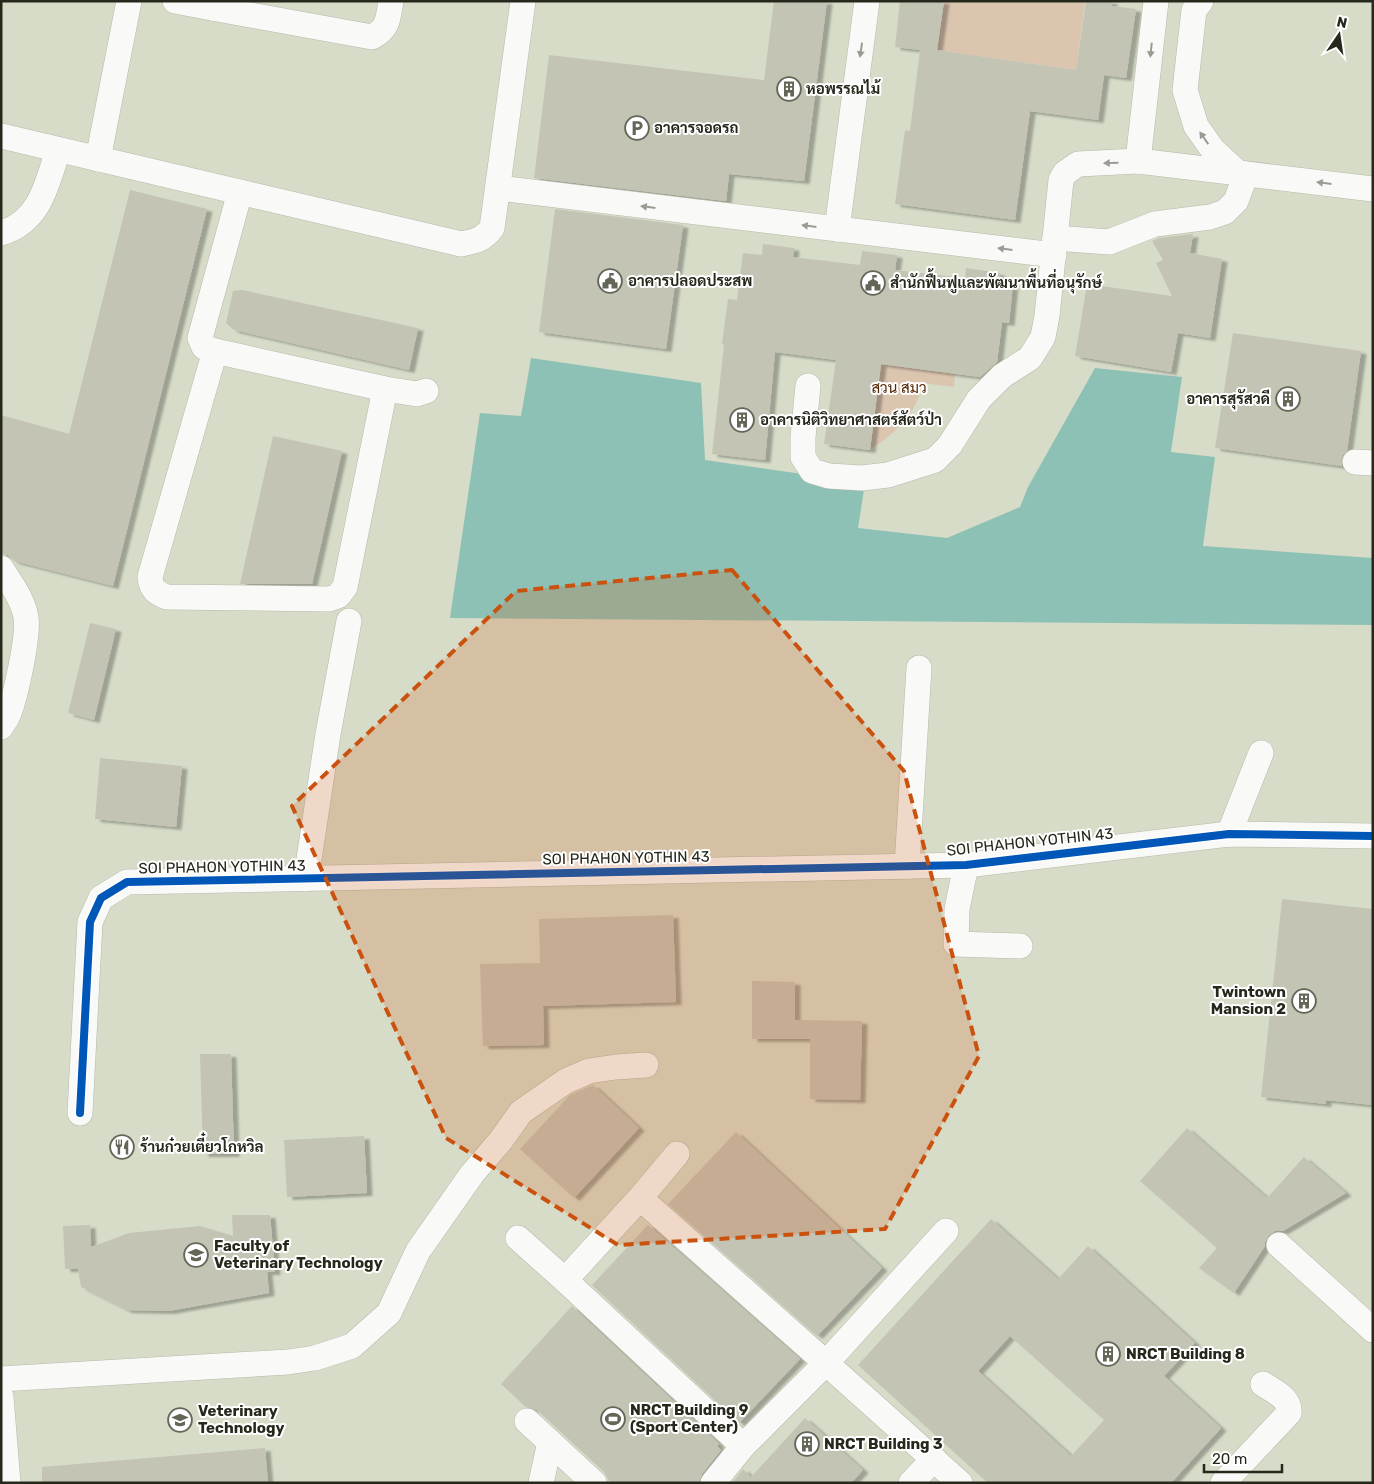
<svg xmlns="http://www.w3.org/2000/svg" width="1374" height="1484" viewBox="0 0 1374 1484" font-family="Rubik,Sarabun,sans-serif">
<defs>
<filter id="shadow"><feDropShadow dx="5.5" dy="3" stdDeviation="1" flood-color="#0004"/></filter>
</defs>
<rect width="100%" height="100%" fill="#d7dcc8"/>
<g fill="#dcc5af">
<polygon points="944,1 1072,1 1085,3 1076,70 937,50"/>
<path d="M881,364l74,10 -1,13 -32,-4c-3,29 -29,52 -52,67z"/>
</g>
<polygon fill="#8ec1b5" points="531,358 701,383 705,460 865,483 858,528 947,538 1020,507 1028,487 1095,368 1182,377 1171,452 1215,457 1203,546 1373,558 1373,625 450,618 480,413 521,416"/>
<g fill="#c4c4b5" fill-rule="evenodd" filter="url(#shadow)">
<polygon points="774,1 827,1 804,181 729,174 726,201 534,178 549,55 764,80"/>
<polygon points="900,1 944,1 937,50 1076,70 1086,1 1112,1 1112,6 1136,9 1126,78 1104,75 1098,120 1030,111 1015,220 895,204 905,130 910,131 920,50 895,47"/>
<polygon points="130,190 207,209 113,586 14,561 8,555 1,554 1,415 69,434"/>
<polygon points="555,209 683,225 666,349 539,332"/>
<polygon points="1193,234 1190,253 1222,259 1210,338 1178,333 1171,372 1075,356 1087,284 1172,296 1156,263 1163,260 1152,241 1159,238"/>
<polygon points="763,244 794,248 793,257 860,265 862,251 897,255 895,270 965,278 966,268 1000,273 999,282 1013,284 1009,323 1002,322 997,362 980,377 881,364 870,450 824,444 836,360 775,352 765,460 712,454 724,345 722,344 728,299 737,300 743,253 762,255"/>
<polygon points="242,290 418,328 409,370 234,330 226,323 233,291"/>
<polygon points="1233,333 1361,351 1347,451 1343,455 1341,461 1342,466 1215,448"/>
<polygon points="273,436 342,451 312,584 240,584"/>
<polygon points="90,623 116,629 94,720 68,713"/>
<polygon points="100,758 182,766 176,827 95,819"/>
<polygon points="1282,899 1373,909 1373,1105 1326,1100 1326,1104 1261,1097"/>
<polygon points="673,915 676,1002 543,1006 544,1045 483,1046 480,964 540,963 539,919"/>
<polygon points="752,981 795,982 795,1020 862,1021 860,1100 810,1099 810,1039 752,1039"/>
<polygon points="200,1054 231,1054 234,1154 203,1154"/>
<polygon points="593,1085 639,1128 574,1198 520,1149 570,1095"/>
<polygon points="1187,1128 1267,1198 1304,1157 1346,1193 1283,1231 1275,1231 1269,1235 1265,1242 1265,1246 1234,1293 1199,1268 1217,1248 1140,1181"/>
<polygon points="736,1132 882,1268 817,1336 668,1204"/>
<polygon points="364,1136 367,1193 287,1197 284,1140"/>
<polygon points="232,1215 270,1215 275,1272 267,1272 269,1293 169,1311 127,1310 81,1287 78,1269 65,1269 63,1226 90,1225 91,1247 129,1233 200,1226 233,1236"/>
<path d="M991,1219l67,60 30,-33 107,97 -31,33 57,52 -50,55h-183l-130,-118zM1010,1336l94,84 -33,36 -93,-85z"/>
<polygon points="648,1225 800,1359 739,1423 592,1285"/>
<polygon points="572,1306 719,1444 717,1446 721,1450 702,1474 699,1483 610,1483 604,1472 537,1410 526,1407 501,1384"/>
<polygon points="805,1418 863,1470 851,1483 732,1483 743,1469 751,1477"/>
<polygon points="265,1448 268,1483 42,1483 42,1467"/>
</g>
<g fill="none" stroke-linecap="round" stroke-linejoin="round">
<g stroke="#b5b9aa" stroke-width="26">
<g id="minor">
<polyline points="175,1 212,8 213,1"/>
<polyline points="1201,1 1194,10 1185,90 1196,126 1213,150 1238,173"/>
<path d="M212,8l160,29c17,-9 16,-19 19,-36"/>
<path d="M1,136l460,108c14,-3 22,-4 31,-16l31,-227"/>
<polyline points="98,159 129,1"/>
<polyline points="1138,161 1156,1"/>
<polyline points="498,188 1054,255"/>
<polyline points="240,192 200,338 204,347 215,351 385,389 417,394 426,391"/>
<polyline points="837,229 867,1"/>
<path d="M1,233c39,-11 46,-49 57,-83"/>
<polyline points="1055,238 1109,242 1155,224 1210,217 1225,212 1236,201 1246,174"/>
<path d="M215,351l-65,226c1,12 6,16 17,20l162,2 9,-3 7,-9 40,-198"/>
<polyline points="808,386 803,437 803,457 812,471 829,476 862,478 888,475 935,460 950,445 979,399 1002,376 1030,358 1043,337 1047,316 1061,180 1065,173 1078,164 1138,161 1373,189"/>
<polyline points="1355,462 1373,463"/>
<path d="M1,568c10,15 22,32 25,49 3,19 -10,77 -17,96 -2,5 -5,9 -8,14"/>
<polyline points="1229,834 1261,753"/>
<polyline points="966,865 957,909 956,944 1020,946"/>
<polyline points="907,866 919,668"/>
<polyline points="306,879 328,734 349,621"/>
<polyline points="80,1113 90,922 101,898 127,882 966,865 1229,834 1373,836"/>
<polyline points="640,1198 826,1363 960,1483"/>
<polyline points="518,1238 565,1280 743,1446"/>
<polyline points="1279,1245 1373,1330"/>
<polyline points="565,1280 640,1198 677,1154"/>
<polyline points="1,1379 288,1362 315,1358 352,1346 389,1313 418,1251 472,1174 501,1140 521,1112 566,1081 589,1071 616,1067 646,1065"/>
<polyline points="1,1397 8,1483"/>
<polyline points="527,1421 594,1483"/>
<polyline points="541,1483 550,1442"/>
<polyline points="713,1483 743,1446 826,1363 946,1231"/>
<polyline points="911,1483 934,1459"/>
<path d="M1223,1483l66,-70c2,-15 -16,-22 -26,-29"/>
</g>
</g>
<use href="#minor" stroke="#f9faf7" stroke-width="25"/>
<g stroke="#fff" stroke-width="11">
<polyline id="cycleway" points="80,1113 90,922 101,898 127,882 966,865 1229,834 1373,836"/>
</g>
<use href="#cycleway" stroke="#0057b8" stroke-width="8"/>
</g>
<defs><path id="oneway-solid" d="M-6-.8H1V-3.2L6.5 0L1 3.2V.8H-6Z" transform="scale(1.25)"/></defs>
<g fill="#9a9c94">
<use href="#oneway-solid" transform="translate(861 50) rotate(98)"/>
<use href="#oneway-solid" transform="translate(1151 50) rotate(96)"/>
<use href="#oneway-solid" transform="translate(1204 138) rotate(-125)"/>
<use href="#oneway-solid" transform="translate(1111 163) rotate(178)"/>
<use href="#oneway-solid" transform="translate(1324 183) rotate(-173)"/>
<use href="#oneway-solid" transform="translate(648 207) rotate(-173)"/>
<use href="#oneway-solid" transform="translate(809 226) rotate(-173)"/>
<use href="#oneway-solid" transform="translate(1005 249) rotate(-173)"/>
</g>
<path fill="#cb520e" fill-opacity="0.2" stroke="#cb520e" stroke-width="4" stroke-dasharray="10 6" stroke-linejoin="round" d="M732,570l172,201 75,285 -94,173 -267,16 -172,-107 -154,-332 224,-215z"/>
<defs>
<g id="building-ring" transform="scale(1.25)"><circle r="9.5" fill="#fff" stroke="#636758" stroke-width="1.5"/><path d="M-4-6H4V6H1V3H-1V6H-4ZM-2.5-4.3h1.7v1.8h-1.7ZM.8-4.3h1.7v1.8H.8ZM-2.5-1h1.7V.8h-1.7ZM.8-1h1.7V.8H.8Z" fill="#636758"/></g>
<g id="parking-ring" transform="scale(1.25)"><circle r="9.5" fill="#fff" stroke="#636758" stroke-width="1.5"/><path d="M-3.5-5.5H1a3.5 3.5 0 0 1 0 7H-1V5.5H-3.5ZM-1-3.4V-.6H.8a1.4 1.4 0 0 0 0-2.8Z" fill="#636758"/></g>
<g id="civic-ring" transform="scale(1.25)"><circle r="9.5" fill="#fff" stroke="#636758" stroke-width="1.5"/><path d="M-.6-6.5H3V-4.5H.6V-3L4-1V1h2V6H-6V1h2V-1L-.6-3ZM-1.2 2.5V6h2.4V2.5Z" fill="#636758"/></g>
<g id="restaurant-ring" transform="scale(1.25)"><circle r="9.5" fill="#fff" stroke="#636758" stroke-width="1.5"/><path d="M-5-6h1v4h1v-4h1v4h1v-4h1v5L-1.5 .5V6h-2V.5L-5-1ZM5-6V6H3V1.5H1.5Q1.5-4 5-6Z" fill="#636758"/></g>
<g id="university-ring" transform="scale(1.25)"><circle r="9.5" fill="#fff" stroke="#636758" stroke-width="1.5"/><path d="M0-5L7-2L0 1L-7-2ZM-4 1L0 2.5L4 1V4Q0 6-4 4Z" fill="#636758"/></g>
<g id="stadium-ring" transform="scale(1.25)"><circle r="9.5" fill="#fff" stroke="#636758" stroke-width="1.5"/><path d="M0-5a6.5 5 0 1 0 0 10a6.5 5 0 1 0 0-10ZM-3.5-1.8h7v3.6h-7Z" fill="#636758"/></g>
<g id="school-ring" transform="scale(1.25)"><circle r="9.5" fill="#fff" stroke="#636758" stroke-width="1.5"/><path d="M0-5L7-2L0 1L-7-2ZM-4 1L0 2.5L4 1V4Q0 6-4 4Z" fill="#636758"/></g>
</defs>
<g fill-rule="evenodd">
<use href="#building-ring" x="789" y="89"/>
<use href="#parking-ring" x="637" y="128"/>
<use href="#civic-ring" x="610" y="281"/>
<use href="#civic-ring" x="873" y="283"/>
<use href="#building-ring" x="1288" y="399"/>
<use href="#building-ring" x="742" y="420"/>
<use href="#building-ring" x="1304" y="1001"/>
<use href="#restaurant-ring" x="122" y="1147"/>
<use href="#university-ring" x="196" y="1255"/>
<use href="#building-ring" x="1108" y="1354"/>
<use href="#stadium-ring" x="613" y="1419"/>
<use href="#school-ring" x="180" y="1420"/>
<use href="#building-ring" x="807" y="1444"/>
</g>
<g text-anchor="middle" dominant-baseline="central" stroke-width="4" stroke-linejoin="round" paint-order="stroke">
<g font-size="15" font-weight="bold" fill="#25281b" stroke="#fff" text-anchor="start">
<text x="806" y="89">หอพรรณไม้</text>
<text x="654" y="128">อาคารจอดรถ</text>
<text x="628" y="281">อาคารปลอดประสพ</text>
<text x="890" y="283">สำนักฟื้นฟูและพัฒนาพื้นที่อนุรักษ์</text>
<text x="1270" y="399" text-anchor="end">อาคารสุรัสวดี</text>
<text x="760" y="420">อาคารนิติวิทยาศาสตร์สัตว์ป่า</text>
<text x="1286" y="992" text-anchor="end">Twintown<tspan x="1286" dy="17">Mansion 2</tspan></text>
<text x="140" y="1147">ร้านก๋วยเตี๋ยวโกหวิล</text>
<text x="214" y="1246">Faculty of<tspan x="214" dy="17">Veterinary Technology</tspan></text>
<text x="1126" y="1354">NRCT Building 8</text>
<text x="630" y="1410">NRCT Building 9<tspan x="630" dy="17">(Sport Center)</tspan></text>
<text x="198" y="1411">Veterinary<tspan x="198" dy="17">Technology</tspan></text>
<text x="824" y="1444">NRCT Building 3</text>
</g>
<g font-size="15" fill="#542503" stroke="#fff">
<text x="899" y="388">สวน สมว</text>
</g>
<g font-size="15" fill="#25281b" stroke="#fff">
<text transform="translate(1030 842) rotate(-6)">SOI PHAHON YOTHIN 43</text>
<text transform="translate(626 858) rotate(-1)">SOI PHAHON YOTHIN 43</text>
<text transform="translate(222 867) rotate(-1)">SOI PHAHON YOTHIN 43</text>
</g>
</g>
<rect width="1374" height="1484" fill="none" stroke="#25281b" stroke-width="5"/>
<g transform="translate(1339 35) rotate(13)" stroke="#ffffff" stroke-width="4" paint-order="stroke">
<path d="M0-4L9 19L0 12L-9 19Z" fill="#25281b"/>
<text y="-8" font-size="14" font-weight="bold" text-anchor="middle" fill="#25281b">N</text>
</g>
<path d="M1204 1464v8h78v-8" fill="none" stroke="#25281b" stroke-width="2.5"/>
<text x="1212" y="1464" font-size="15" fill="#25281b" stroke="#ffffff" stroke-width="4" paint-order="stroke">20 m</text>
</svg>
